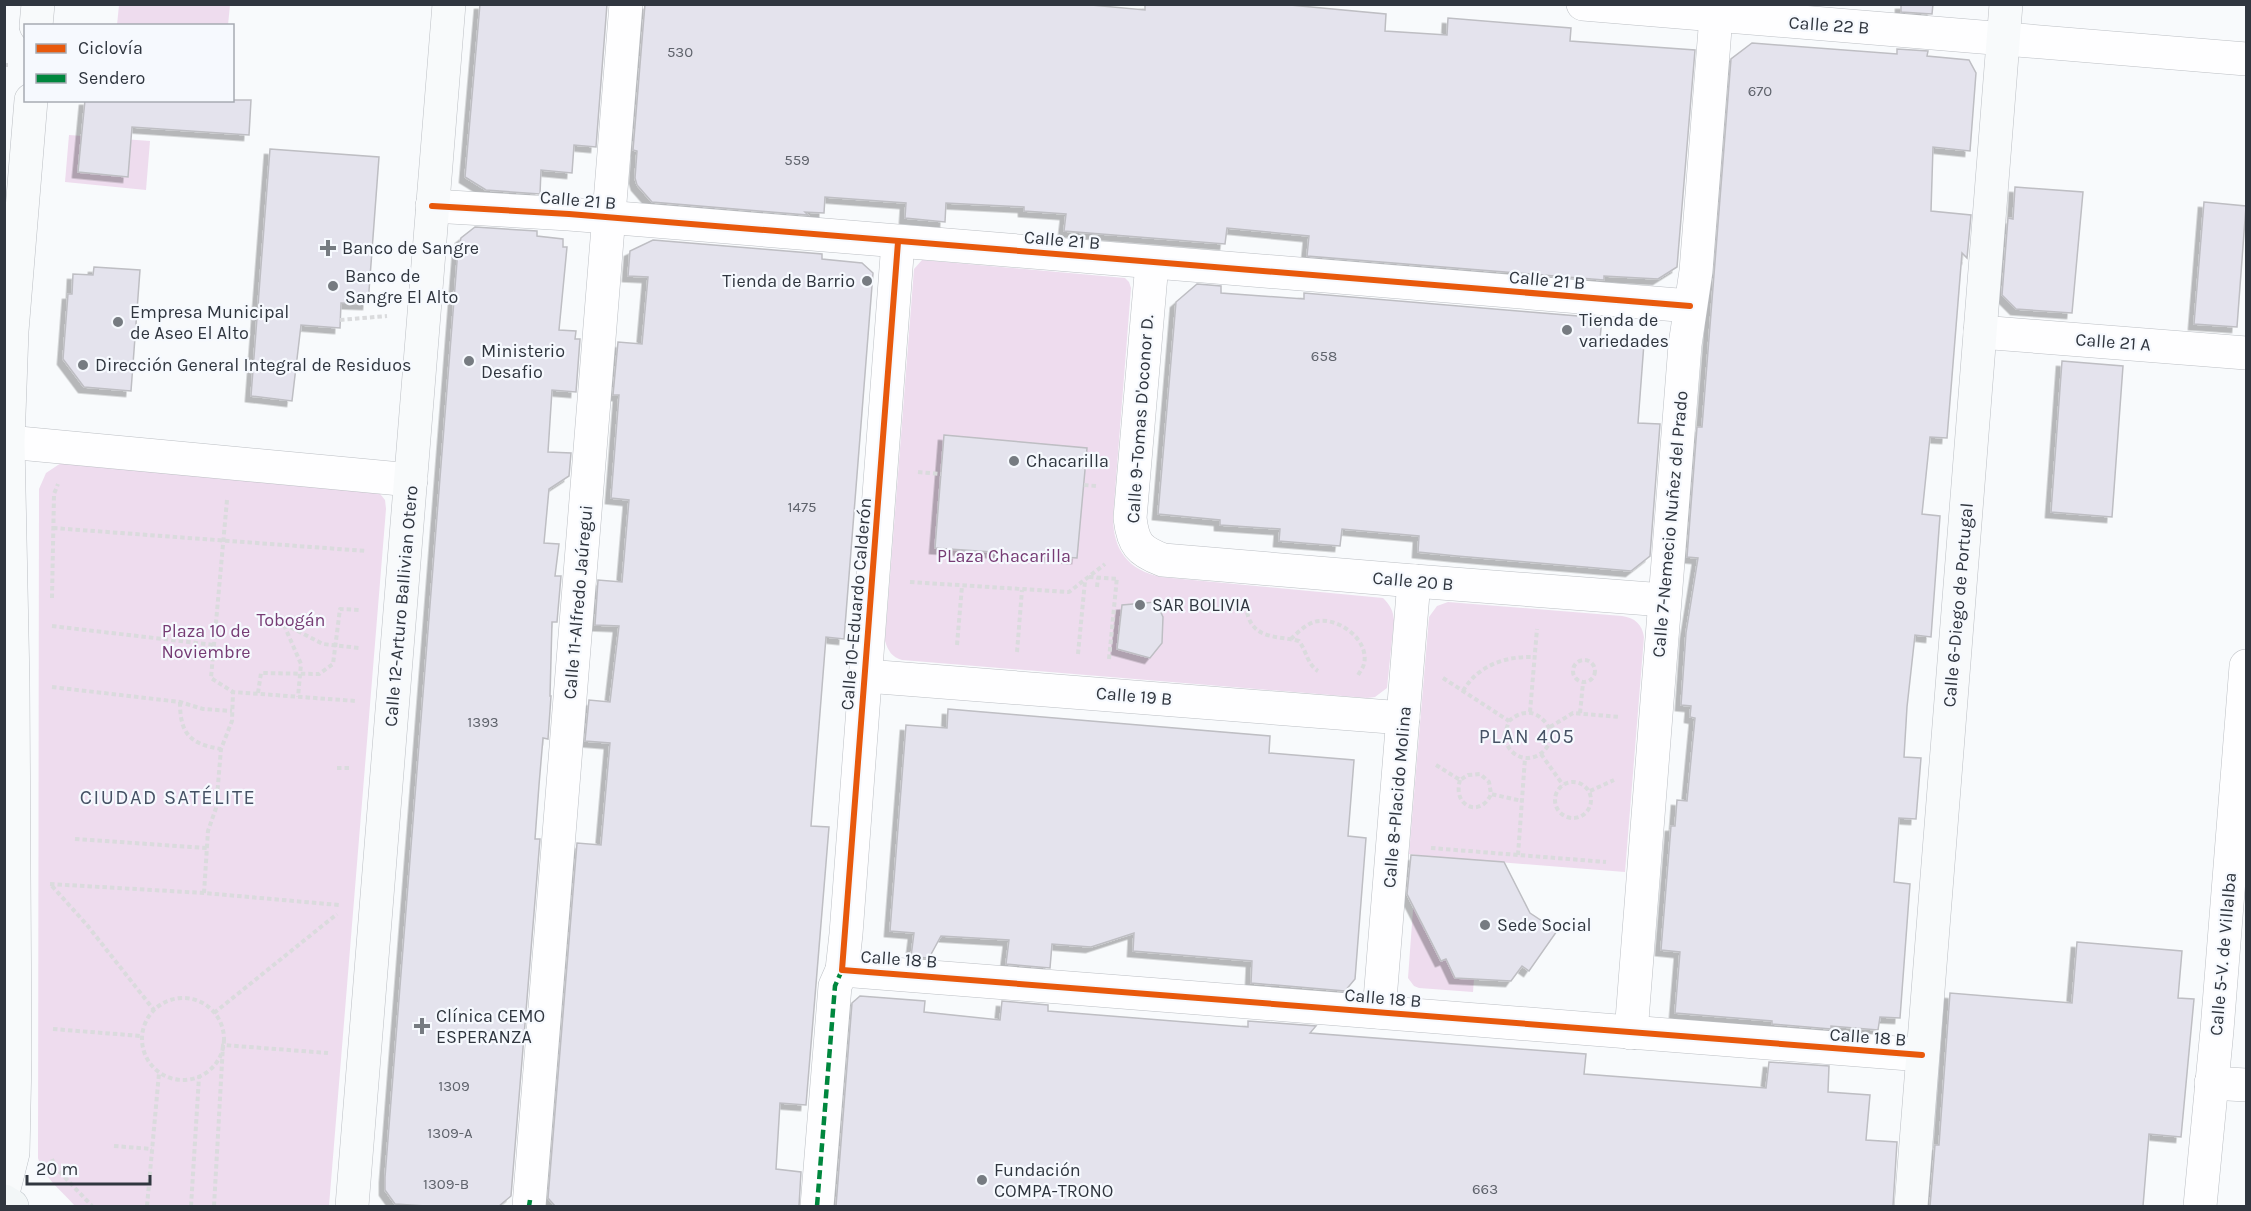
<svg xmlns="http://www.w3.org/2000/svg" width="2251" height="1211" viewBox="0 0 2251 1211" font-family="Karla,sans-serif">
<defs>
<filter id="shadow"><feDropShadow dx="-5.5" dy="5.5" stdDeviation="0" flood-color="#0004"/></filter>
</defs>
<rect width="100%" height="100%" fill="#f8fafc"/>
<g fill="#eedcee">
<polygon points="119,5 230,5 228,25 117,25"/>
<polygon points="69,135 150,141 146,190 65,182"/>
<path d="M922,260l203,18 4,4 2,6 -18,229c0,33 15,53 48,60l222,21c7,7 10,12 11,22l-7,68 -12,9 -8,1 -465,-38c-10,-3 -14,-9 -17,-19l29,-372z"/>
<path d="M61,463l316,27 8,10 1,9 -57,697h-254c-13,-15 -31,-28 -37,-48l1,-669 7,-16z"/>
<path d="M1448,602l174,14c13,2 20,8 22,21l-19,235 -202,-16 -4,62 22,43 5,-2 28,20 -1,13 -54,-4 -5,-2 -6,-8 9,-123 -8,-1 20,-237 8,-11z"/>
</g>
<g fill="#e4e3ed" stroke="#bebec3" stroke-width="1.5" filter="url(#shadow)">
<polygon points="480,4 607,4 596,147 574,145 572,173 541,170 540,194 486,190 465,177"/>
<polygon points="645,4 1080,4 1145,10 1145,4 1279,4 1386,14 1385,31 1447,35 1448,18 1571,28 1570,41 1695,50 1677,267 1658,279 1604,276 1604,280 1307,256 1309,236 1227,228 1225,244 1064,231 1066,214 1024,211 1024,207 946,203 945,222 905,218 906,203 825,197 824,213 805,212 808,215 652,202 637,185 635,178 637,151 633,150"/>
<polygon points="1901,4 1933,4 1932,14 1901,12"/>
<polygon points="1752,43 1897,54 1897,49 1928,51 1927,56 1969,60 1976,73 1970,151 1933,147 1931,211 1971,215 1967,258 1962,253 1947,438 1930,437 1922,514 1940,516 1931,637 1915,635 1907,707 1904,757 1921,758 1916,819 1899,818 1894,882 1910,884 1900,1018 1880,1017 1878,1030 1831,1026 1831,1029 1772,1024 1772,1021 1675,1013 1680,952 1661,950 1671,826 1675,826 1677,800 1687,801 1695,718 1690,717 1691,706 1681,705 1686,633 1698,558 1687,557 1697,427 1702,427 1731,59"/>
<polygon points="85,100 251,100 249,135 132,127 128,177 78,172"/>
<polygon points="270,149 379,157 368,304 341,303 340,328 301,325 292,401 251,396"/>
<polygon points="2015,187 2083,192 2072,313 2016,309 2002,295 2008,218 2013,219"/>
<polygon points="2204,202 2246,206 2237,327 2194,324"/>
<polygon points="475,227 537,231 537,236 563,239 563,247 567,247 559,330 576,331 575,339 580,339 576,392 552,390 548,452 571,453 569,476 549,489 544,543 559,544 555,576 561,576 557,622 552,622 550,696 551,696 548,739 543,738 539,785 535,839 540,839 511,1196 499,1206 426,1206 395,1204 385,1190 385,1177 458,249 461,238"/>
<polygon points="653,240 822,254 822,259 862,263 873,273 844,639 826,637 811,826 829,827 806,1105 780,1103 776,1169 801,1172 799,1206 555,1206 548,1198 577,843 601,845 610,743 585,741 589,700 610,702 619,626 595,625 598,580 622,582 629,500 611,498 619,395 613,395 618,342 642,344 648,277 628,276 630,251"/>
<polygon points="94,267 140,270 131,391 84,387 63,359 68,294 72,294 73,274 93,275"/>
<polygon points="1197,284 1221,286 1221,293 1304,299 1304,293 1602,318 1600,339 1644,343 1638,423 1660,424 1650,556 1631,571 1457,556 1418,552 1419,536 1342,529 1340,546 1303,543 1279,541 1280,529 1220,525 1220,520 1158,514 1176,302"/>
<polygon points="2062,361 2123,366 2112,517 2051,512"/>
<polygon points="944,435 1087,448 1077,558 935,548"/>
<polygon points="1156,602 1163,617 1162,643 1150,658 1117,649 1122,605"/>
<polygon points="948,709 1270,736 1269,753 1354,760 1348,836 1366,838 1355,979 1345,991 1251,983 1252,961 1133,951 1134,933 1091,947 1052,944 1050,968 1006,964 1009,940 941,936 929,958 911,957 914,933 890,931 906,725 947,728"/>
<polygon points="1411,855 1504,862 1530,913 1557,931 1529,971 1522,966 1511,981 1455,978 1446,959 1441,961 1407,894"/>
<polygon points="2077,942 2182,951 2178,998 2194,999 2181,1137 2149,1134 2143,1206 1930,1206 1935,1145 1939,1145 1950,993 2072,1003"/>
<polygon points="860,996 925,1001 924,1012 1000,1020 1002,1001 1048,1005 1048,1011 1248,1027 1248,1021 1316,1026 1310,1033 1586,1054 1584,1074 1766,1088 1769,1062 1829,1066 1828,1092 1870,1095 1866,1140 1897,1142 1893,1206 836,1206 852,1003"/>
</g>
<g fill="none" stroke-linecap="round" stroke-linejoin="round">
<g stroke="#bcbfc4" stroke-width="34">
<g id="street">
<polyline points="1583,4 2246,59"/>
<polyline points="432,206 569,214 1690,306"/>
<path d="M1152,263l-22,255c3,26 9,33 33,42l251,21 250,19"/>
<polyline points="1980,332 2246,353"/>
<polyline points="8,442 411,480"/>
<polyline points="866,676 1403,718"/>
<polyline points="842,970 1922,1055"/>
<polyline points="1379,1012 1414,581"/>
<polyline points="1631,1033 1685,345 1696,271 1716,16"/>
<polyline points="2211,1083 2246,1085"/>
<polyline points="529,1206 626,4"/>
<polyline points="817,1206 835,986 842,970 846,934 898,242"/>
<polyline points="2200,1206 2217,1030 2246,666"/>
</g>
</g>
<g stroke="#bcbfc4" stroke-width="34">
<g id="secondary">
<polyline points="36,26 38,4"/>
<polyline points="4,1189 13,1153 15,1058 13,683 8,442 12,331 31,100"/>
<polyline points="352,1206 449,4"/>
<polyline points="1911,1206 2006,4"/>
</g>
</g>
<g stroke="#c0c7cc" stroke-width="34">
<polyline id="primary" points="4,1201 12,1206"/>
</g>
<g stroke="#dadbdd" stroke-width="4" stroke-dasharray="4.5 3" stroke-linecap="butt">
<polyline points="4,65 8,65"/>
<polyline points="340,320 387,316"/>
<polyline points="918,472 941,474"/>
<polyline points="1084,485 1096,486"/>
<polyline points="227,500 211,678 233,692 356,701"/>
<polyline points="53,528 366,551"/>
<polyline points="1089,577 1118,579"/>
<polyline points="910,582 1069,592 1105,564"/>
<polyline points="1097,587 1098,578"/>
<polyline points="52,598 54,494 58,484"/>
<path d="M1246,605c3,35 28,30 53,36 8,11 8,23 19,30"/>
<polyline points="284,624 323,644 359,648"/>
<polyline points="284,625 301,664 298,697"/>
<polyline points="52,626 214,645"/>
<path d="M1291,639c6,-6 14,-14 23,-17 22,-7 56,17 50,42 -1,4 -5,9 -7,13"/>
<polyline points="957,645 962,586"/>
<polyline points="1017,652 1022,590"/>
<polyline points="1078,654 1085,581"/>
<polyline points="1109,659 1117,577"/>
<circle cx="1584" cy="671" r="11"/>
<path d="M1443,678l66,43 -5,15c7,31 42,28 48,-1 -7,-21 -25,-30 -43,-14"/>
<polyline points="52,687 180,702 203,709 232,711"/>
<path d="M1463,691c15,-26 43,-35 71,-34"/>
<polyline points="258,693 261,673 319,674 333,664 340,609 361,610"/>
<path d="M180,702c0,32 10,42 41,47"/>
<polyline points="1530,712 1537,629"/>
<polyline points="1580,713 1583,683"/>
<polyline points="1550,727 1573,713 1620,717"/>
<polyline points="1541,754 1563,785"/>
<polyline points="1436,765 1460,780 1468,775 1480,774 1489,782 1491,794 1522,801"/>
<polyline points="337,768 350,768"/>
<path d="M1460,780c-8,27 21,38 31,14"/>
<circle cx="1573" cy="800" r="18"/>
<polyline points="1590,791 1614,780"/>
<polyline points="75,839 207,848"/>
<polyline points="1431,848 1606,862"/>
<polyline points="1518,855 1525,758"/>
<polyline points="50,884 204,893 339,905"/>
<polyline points="52,886 87,925 154,1010"/>
<polyline points="204,893 208,831 216,808 221,749 232,721 233,692"/>
<circle cx="183" cy="1039" r="41"/>
<polyline points="214,1013 337,914"/>
<polyline points="53,1029 141,1036"/>
<polyline points="114,1146 152,1149"/>
<polyline points="52,1159 55,1167 92,1206"/>
<polyline points="147,1206 159,1073"/>
<polyline points="191,1206 199,1077"/>
<polyline points="214,1206 223,1045 328,1053"/>
</g>
<use href="#street" stroke="#fefeff" stroke-width="33"/>
<use href="#secondary" stroke="#f8fafb" stroke-width="33"/>
<use href="#primary" stroke="#f2f6f7" stroke-width="33"/>
<g stroke="#00873e" stroke-width="4.5" stroke-dasharray="9 4.5" stroke-linecap="butt">
<polyline points="529,1206 530,1200"/>
<polyline points="817,1206 835,986 842,970"/>
</g>
<g stroke="#f6f9fe" stroke-width="10">
<g id="cycleway">
<polyline points="432,206 569,214 1690,306"/>
<polyline points="898,242 842,970 1922,1055"/>
</g>
</g>
<use href="#cycleway" stroke="#e8590c" stroke-width="6"/>
</g>
<g fill="#767b81" stroke="#f6f9fe" stroke-width="2">
<path d="M325 239h6v6h6v6h-6v6h-6v-6h-6v-6h6z"/>
<circle cx="867" cy="281" r="6"/>
<circle cx="333" cy="286" r="6"/>
<circle cx="118" cy="322" r="6"/>
<circle cx="1567" cy="330" r="6"/>
<circle cx="469" cy="361" r="6"/>
<circle cx="83" cy="365" r="6"/>
<circle cx="1014" cy="461" r="6"/>
<circle cx="1140" cy="605" r="6"/>
<circle cx="1485" cy="925" r="6"/>
<path d="M419 1017h6v6h6v6h-6v6h-6v-6h-6v-6h6z"/>
<circle cx="982" cy="1180" r="6"/>
</g>
<g text-anchor="middle" dominant-baseline="central" stroke-width="4.5" stroke-linejoin="round" paint-order="stroke">
<g font-size="15" fill="#5f636c">
<text x="680" y="52">530</text>
<text x="1760" y="91">670</text>
<text x="797" y="160">559</text>
<text x="1324" y="356">658</text>
<text x="802" y="507">1475</text>
<text x="483" y="722">1393</text>
<text x="454" y="1086">1309</text>
<text x="450" y="1133">1309-A</text>
<text x="446" y="1184">1309-B</text>
<text x="1485" y="1189">663</text>
</g>
<g font-size="18" fill="#30363f" stroke="#f6f9fe">
<text transform="translate(1829 25) rotate(4)">Calle 22 B</text>
<text transform="translate(578 200) rotate(5)">Calle 21 B</text>
<text transform="translate(1062 240) rotate(5)">Calle 21 B</text>
<text transform="translate(1547 280) rotate(5)">Calle 21 B</text>
<text transform="translate(2113 342) rotate(4)">Calle 21 A</text>
<text transform="translate(1140 419) rotate(-86)">Calle 9-Tomas D'oconor D.</text>
<text transform="translate(1670 524) rotate(-85)">Calle 7-Nemecio Nuñez del Prado</text>
<text transform="translate(1413 581) rotate(5)">Calle 20 B</text>
<text transform="translate(578 602) rotate(-85)">Calle 11-Alfredo Jaúregui</text>
<text transform="translate(856 604) rotate(-85)">Calle 10-Eduardo Calderón</text>
<text transform="translate(1958 605) rotate(-85)">Calle 6-Diego de Portugal</text>
<text transform="translate(401 606) rotate(-85)">Calle 12-Arturo Ballivian Otero</text>
<text transform="translate(1134 696) rotate(5)">Calle 19 B</text>
<text transform="translate(1397 797) rotate(-85)">Calle 8-Placido Molina</text>
<text transform="translate(2223 954) rotate(-85)">Calle 5-V. de Villalba</text>
<text transform="translate(899 959) rotate(4)">Calle 18 B</text>
<text transform="translate(1383 998) rotate(5)">Calle 18 B</text>
<text transform="translate(1868 1037) rotate(4)">Calle 18 B</text>
</g>
<g font-size="18" fill="#30363f" stroke="#f6f9fe" text-anchor="start">
<text x="342" y="248">Banco de Sangre</text>
<text x="345" y="276">Banco de<tspan x="345" dy="21">Sangre El Alto</tspan></text>
<text x="855" y="281" text-anchor="end">Tienda de Barrio</text>
<text x="130" y="312">Empresa Municipal<tspan x="130" dy="21">de Aseo El Alto</tspan></text>
<text x="1579" y="320">Tienda de<tspan x="1579" dy="21">variedades</tspan></text>
<text x="481" y="351">Ministerio<tspan x="481" dy="21">Desafio</tspan></text>
<text x="95" y="365">Dirección General Integral de Residuos</text>
<text x="1026" y="461">Chacarilla</text>
<text x="1152" y="605">SAR BOLIVIA</text>
<text x="1497" y="925">Sede Social</text>
<text x="436" y="1016">Clínica CEMO<tspan x="436" dy="21">ESPERANZA</tspan></text>
<text x="994" y="1170">Fundación<tspan x="994" dy="21">COMPA-TRONO</tspan></text>
</g>
<g font-size="18" fill="#763b74" stroke="#f6f9fe">
<text x="1004" y="556">PLaza Chacarilla</text>
<text x="291" y="620">Tobogán</text>
<text x="206" y="631">Plaza 10 de<tspan x="206" dy="21">Noviembre</tspan></text>
</g>
<g font-size="20" letter-spacing="1.5" fill="#465265" stroke="#f6f9fe">
<text x="1527" y="736">PLAN 405</text>
<text x="168" y="797">CIUDAD SATÉLITE</text>
</g>
</g>
<rect width="2251" height="1211" fill="none" stroke="#30363f" stroke-width="12"/>
<rect x="24" y="24" width="210" height="78" fill="#f6f9fe" stroke="#a7abb2" stroke-width="1.5"/>
<rect x="36" y="44" width="30" height="9" fill="#e8590c" stroke="#a7abb2" stroke-width="1.5"/>
<text x="78" y="54" font-size="18" fill="#30363f">Ciclovía</text>
<rect x="36" y="74" width="30" height="9" fill="#00873e" stroke="#a7abb2" stroke-width="1.5"/>
<text x="78" y="84" font-size="18" fill="#30363f">Sendero</text>
<path d="M27 1175v9h123v-9" fill="none" stroke="#30363f" stroke-width="3"/>
<text x="36" y="1175" font-size="18" fill="#30363f" stroke="#f6f9fe" stroke-width="4.5" paint-order="stroke">20 m</text>
</svg>
